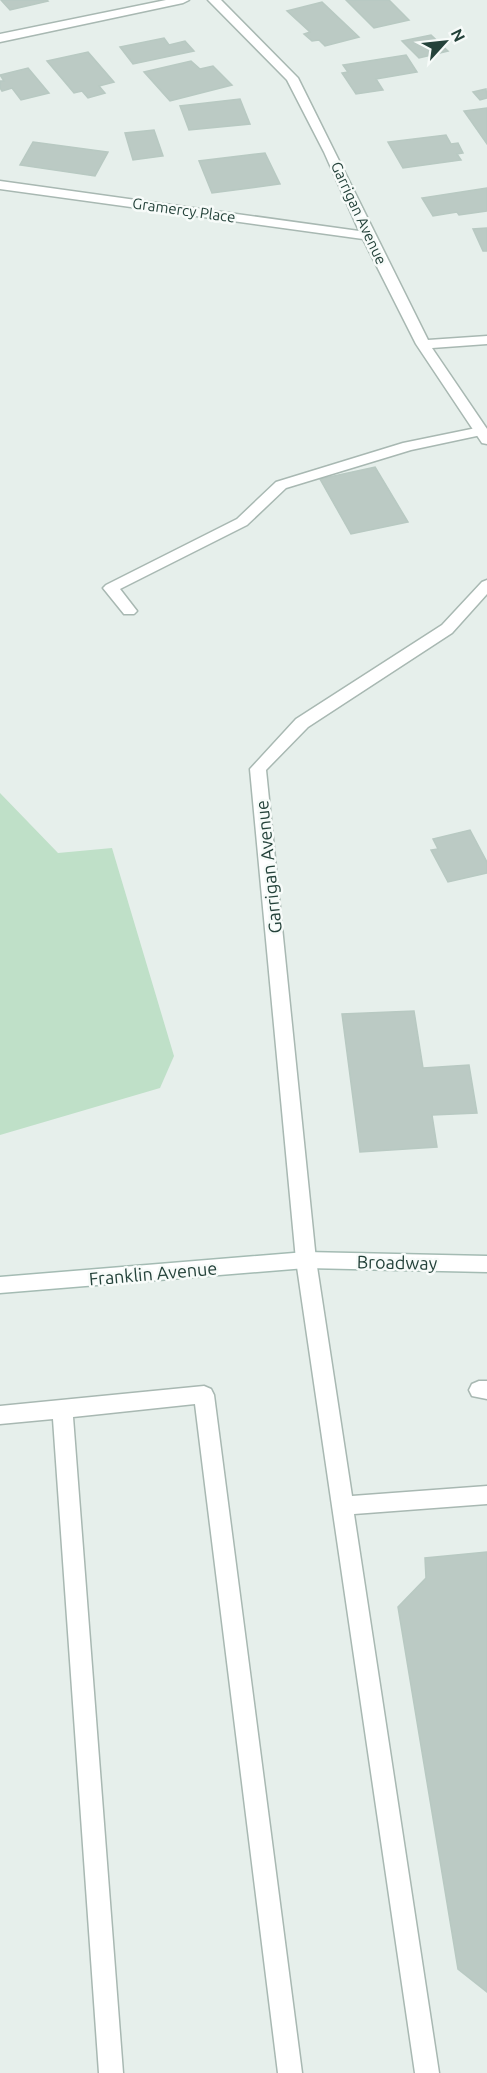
<svg xmlns="http://www.w3.org/2000/svg" width="487" height="2073" viewBox="0 0 487 2073" font-family="Ubuntu,sans-serif">
<rect width="100%" height="100%" fill="#e6efeb"/>
<polygon fill="#bfe0c8" points="0,793 58,853 112,848 174,1056 160,1088 0,1135"/>
<g fill="#bbcac4" stroke="#b8c9c2" stroke-width="1.5">
<polygon points="1,0 47,0 48,1 10,10"/>
<polygon points="346,0 389,0 409,20 374,28"/>
<polygon points="322,2 359,37 325,46 319,40 312,41 304,34 310,32 287,11"/>
<polygon points="431,35 448,51 419,58 402,41"/>
<polygon points="164,38 169,45 185,41 194,51 133,64 120,47"/>
<polygon points="88,52 114,82 99,86 105,93 88,98 82,91 74,93 47,61"/>
<polygon points="406,55 417,72 376,79 383,90 356,94 342,73 348,72 343,65"/>
<polygon points="191,61 200,69 213,66 232,85 170,101 144,72"/>
<polygon points="28,68 49,93 21,100 12,88 2,91 0,88 0,81 4,81 0,75"/>
<polygon points="486,89 487,98 480,100 473,92"/>
<polygon points="240,99 250,124 189,130 180,106"/>
<polygon points="487,108 487,144 464,111"/>
<polygon points="154,130 163,156 133,160 125,133"/>
<polygon points="446,135 451,144 458,143 463,153 457,154 461,160 403,168 388,142"/>
<polygon points="33,142 108,152 95,176 20,165"/>
<polygon points="265,153 280,184 212,193 199,161"/>
<polygon points="487,188 487,211 459,215 457,212 433,216 422,198"/>
<polygon points="487,228 487,251 483,251 473,229"/>
<polygon points="375,467 408,522 351,534 320,479"/>
<polygon points="470,830 487,862 487,873 448,882 431,850 438,849 433,839"/>
<polygon points="414,1011 423,1068 469,1065 477,1113 432,1115 437,1147 360,1152 342,1014"/>
<polygon points="487,1552 487,1992 458,1969 398,1607 426,1578 425,1558"/>
</g>
<g fill="none" stroke-linecap="round" stroke-linejoin="round">
<g stroke="#a8b8b2" stroke-width="3">
<g id="lane">
<polygon points="481,427 487,429 486,434 411,450 286,488 247,525 120,589 137,611 134,614 124,614 103,588 106,585 237,519 276,482 403,443"/>
<polygon points="306,1252 313,1254 316,1260 352,1496 487,1486 487,1504 354,1514 439,2073 415,2073 296,1260 299,1254"/>
<polygon points="479,1381 487,1381 487,1399 472,1396 469,1390 472,1384"/>
<polygon points="204,1386 211,1389 214,1395 302,2073 278,2073 195,1404 73,1417 123,2073 99,2073 53,1419 0,1424 0,1406"/>
</g>
</g>
<g stroke="#a8b8b2" stroke-width="3">
<g id="street">
<polygon points="166,0 189,0 183,3 0,42 0,34"/>
<polygon points="208,0 221,0 298,78 428,340 487,336 487,344 432,348 487,429 487,444 482,443 416,344 363,239 0,189 0,181 359,231 324,152 287,80"/>
<polygon points="487,580 487,594 452,633 308,727 266,770 316,1260 313,1266 306,1268 299,1266 296,1260 250,769 296,719 442,625 482,582"/>
</g>
</g>
<g stroke="#a4bbb3" stroke-width="3">
<polygon id="secondary" points="306,1252 487,1256 487,1272 306,1268 0,1293 0,1277"/>
</g>
<use href="#lane" fill="#fff" fill-rule="evenodd"/>
<use href="#street" fill="#fff" fill-rule="evenodd"/>
<use href="#secondary" fill="#fff" fill-rule="evenodd"/>
</g>
<g text-anchor="middle" dominant-baseline="central" stroke-width="5" stroke-linejoin="round" paint-order="stroke">
<g font-size="15" fill="#24423a" stroke="#f7fbf9">
<text transform="translate(184 210) rotate(8)">Gramercy Place</text>
<text transform="translate(359 213) rotate(65)">Garrigan Avenue</text>
</g>
<g font-size="18" fill="#24423a" stroke="#f7fbf9">
<text transform="translate(268 867) rotate(-96)">Garrigan Avenue</text>
<text transform="translate(397 1262) rotate(1)">Broadway</text>
<text transform="translate(153 1273) rotate(-5)">Franklin Avenue</text>
</g>
</g>
<g transform="translate(445 42) rotate(63)" stroke="#f7fbf9" stroke-width="4.5" paint-order="stroke">
<path d="M0-4.5L10 22L0 15L-10 22Z" fill="#24423a"/>
<text y="-9" font-size="16" font-weight="bold" text-anchor="middle" fill="#24423a">N</text>
</g>
</svg>
